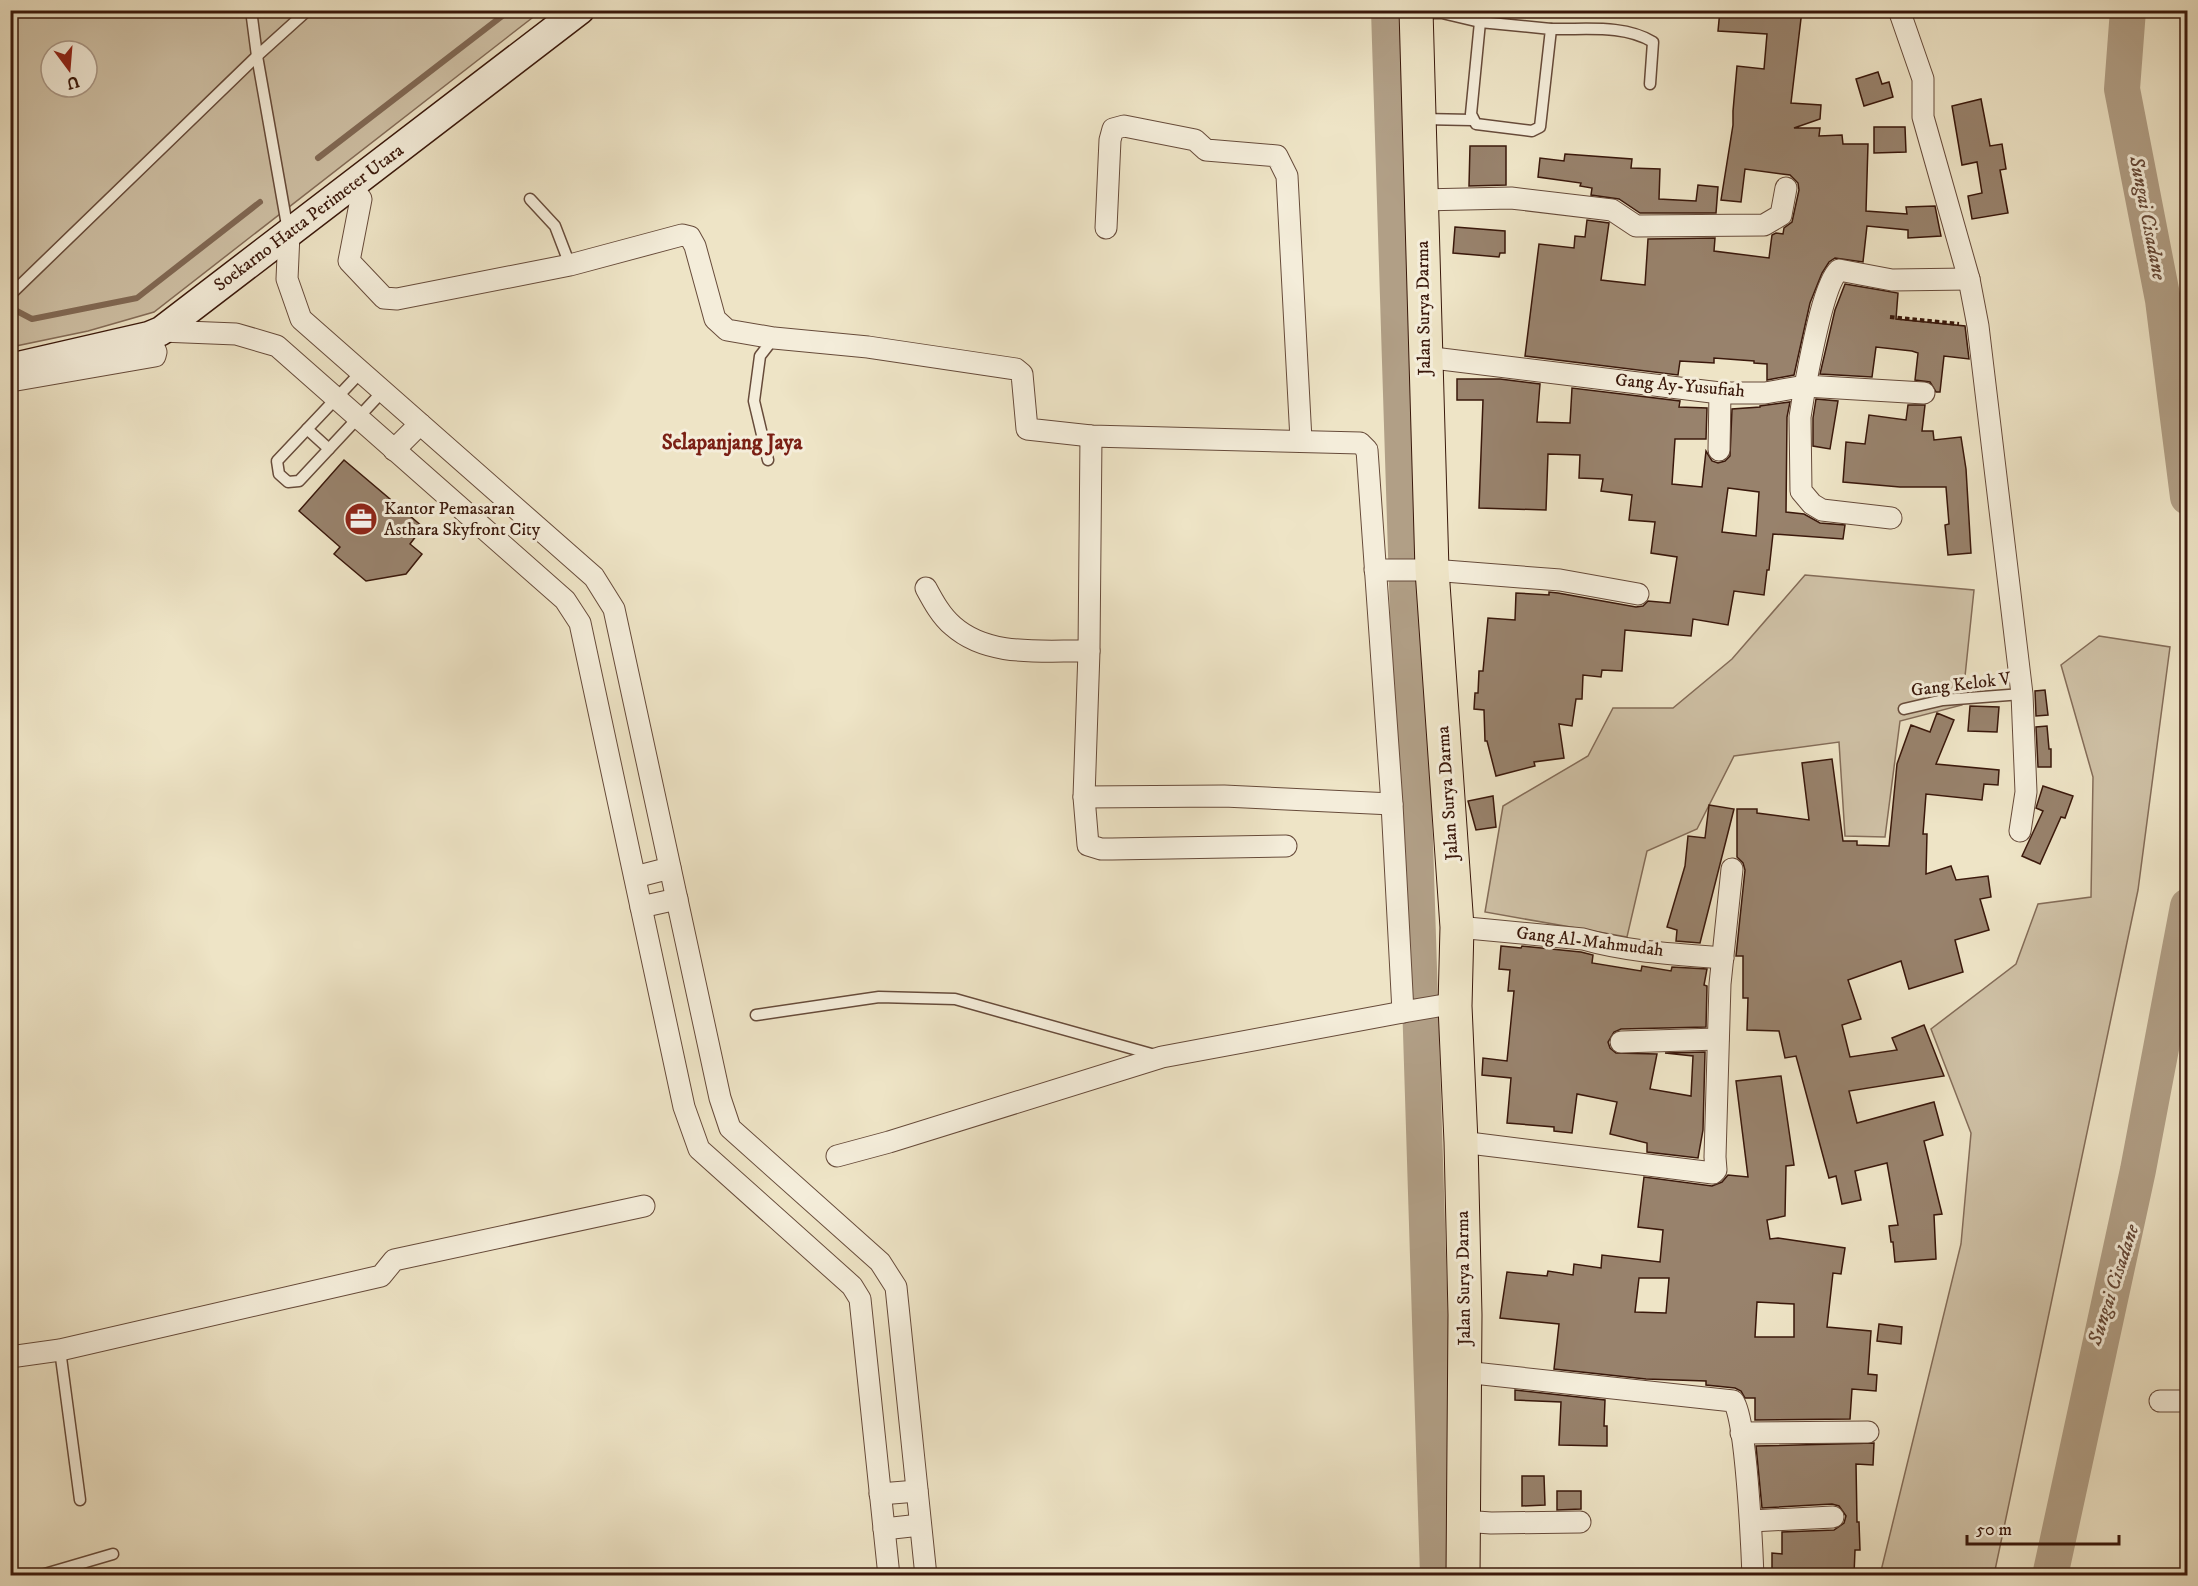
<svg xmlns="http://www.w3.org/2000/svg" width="2198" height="1586" viewBox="0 0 2198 1586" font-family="'IM FELL DW Pica',serif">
<rect width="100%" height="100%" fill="#eee4c6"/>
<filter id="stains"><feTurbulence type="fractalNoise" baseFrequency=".00333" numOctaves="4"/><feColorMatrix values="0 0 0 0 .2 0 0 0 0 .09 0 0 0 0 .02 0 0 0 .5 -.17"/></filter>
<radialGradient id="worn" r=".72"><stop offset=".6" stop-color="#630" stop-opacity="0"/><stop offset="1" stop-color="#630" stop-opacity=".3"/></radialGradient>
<g fill="#cfc1a6" stroke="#846c58" stroke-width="1.5" fill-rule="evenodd">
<path d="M11,11h530l-387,301 -66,19 -77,16zM51,51h36v36h-36z"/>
<polygon points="1805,575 1974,590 1962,705 1900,721 1885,837 1845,836 1839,742 1734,756 1697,829 1647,851 1627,937 1485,912 1503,806 1588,756 1613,708 1673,708 1732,659"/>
<polygon points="2099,636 2170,647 2138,890 1994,1575 1880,1575 1961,1244 1971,1133 1931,1029 2016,964 2038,904 2091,897 2093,777 2061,665"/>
</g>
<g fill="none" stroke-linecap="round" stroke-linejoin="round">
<g stroke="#816955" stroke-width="6">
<polyline points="318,158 510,10"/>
<polyline points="13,309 32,319 137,298 260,202"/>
</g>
<g stroke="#b19f86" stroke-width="36">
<polyline points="1389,10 1438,1576"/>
<polyline points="2128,10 2122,89 2163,300 2188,497"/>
<polyline points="2050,1576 2138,1170 2188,906"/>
</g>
</g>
<g fill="#98826c" stroke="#3a180b" stroke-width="1.5" fill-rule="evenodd">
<polygon points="1720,10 1802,10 1791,103 1821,105 1820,119 1794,128 1820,128 1819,136 1842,135 1843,144 1868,144 1866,211 1907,214 1906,207 1935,206 1941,236 1908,238 1908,230 1867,226 1863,262 1835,258 1829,262 1822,273 1810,303 1794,375 1767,380 1767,364 1754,363 1754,361 1714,358 1714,363 1680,361 1678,375 1525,356 1539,244 1574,248 1575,236 1585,237 1587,220 1609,223 1601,280 1645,285 1648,239 1715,238 1714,251 1769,258 1772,235 1776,233 1783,234 1784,228 1792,222 1799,190 1798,183 1790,175 1745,169 1741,202 1721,200 1733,125 1733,111 1737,66 1764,69 1767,34 1718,31"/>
<polygon points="1878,72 1882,84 1889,82 1893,97 1864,106 1856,79"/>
<polygon points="1981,99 1990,146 2002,144 2006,169 2000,170 2008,213 1972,219 1968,196 1982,193 1977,162 1962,165 1952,106"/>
<polygon points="1874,127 1905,127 1906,152 1874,153"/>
<polygon points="1470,146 1506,146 1506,185 1469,186"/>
<polygon points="1565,154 1632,159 1631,168 1660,169 1659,199 1696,201 1698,185 1718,187 1716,213 1640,213 1619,199 1591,195 1592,188 1580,186 1581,183 1538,177 1540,158 1564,161"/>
<polygon points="1455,227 1505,231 1505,253 1500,253 1499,257 1453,253"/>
<polygon points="1845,284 1898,293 1896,319 1965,326 1969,359 1944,356 1940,392 1936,392 1930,382 1915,380 1918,353 1912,351 1876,347 1872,377 1820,374 1835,310"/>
<path d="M1457,379h43l40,5 -3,38 33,1 2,-35 108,13 -1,6 28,1 -1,31h-31l-3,45 30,3 4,-36 6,10 6,2 7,-2 5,-5 2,-47 28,-2v-1l30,-4 -3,15 -1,95 18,2 16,9 25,2 -2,14 -70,-5 -4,36h-2l-3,25 -30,-4 -6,34 -35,-6 -2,17 -66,-6 -3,41 -20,-1 -1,7 -18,-2 -1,24h-6l-4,27 -13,-2 5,34 -30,4 1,4 -39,10 -9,-35h-2l-1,-31 -10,-1 1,-16h3l1,-22h4l5,-53 27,2 1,-27 33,2v-3l9,1 78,14 7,-1 5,-5 22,2 7,-46 -26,-4 4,-31 -26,-2 3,-25 -31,-4 2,-12 -24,-1 1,-23 -32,-1 -2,56 -67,-2 4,-108h-26zM1728,488l31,4 -3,44 -34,-4z"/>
<polygon points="1816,399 1838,401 1830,449 1813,446 1813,418"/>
<polygon points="1908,405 1925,405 1922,431 1933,431 1934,440 1961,437 1966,469 1971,553 1948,555 1945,525 1949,524 1946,487 1900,487 1843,482 1846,442 1865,444 1869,415 1906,420"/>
<polygon points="344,460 423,527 410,544 422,554 406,574 366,581 334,554 340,547 299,511"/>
<polygon points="2045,690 2048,715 2036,716 2035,691"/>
<polygon points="1970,706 1999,707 1997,732 1968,731"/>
<polygon points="1937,713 1954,720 1936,764 1999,770 1998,785 1984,784 1982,800 1926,794 1923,834 1927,834 1926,874 1951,866 1956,880 1988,876 1991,897 1980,899 1989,930 1955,940 1963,972 1909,989 1901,961 1848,980 1861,1019 1842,1025 1850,1057 1897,1050 1892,1038 1924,1025 1944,1076 1849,1091 1857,1123 1934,1102 1943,1135 1924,1141 1942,1214 1934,1215 1936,1259 1895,1262 1893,1242 1891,1242 1889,1226 1898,1225 1887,1163 1855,1171 1861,1200 1842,1204 1836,1176 1829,1178 1796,1056 1785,1058 1779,1031 1747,1030 1748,998 1743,998 1743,956 1736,956 1745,870 1743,863 1737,857 1737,809 1757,809 1757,813 1809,820 1802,763 1832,759 1843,841 1857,841 1857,845 1889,846 1897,764 1911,725 1930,732"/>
<polygon points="2047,726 2049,749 2051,749 2051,767 2038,767 2036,727"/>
<polygon points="2043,786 2073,796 2065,818 2061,817 2040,864 2022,856 2043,811 2036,808"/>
<polygon points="1493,796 1496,827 1476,830 1468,801"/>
<polygon points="1709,805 1734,809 1700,943 1676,941 1677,930 1667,927 1685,866 1688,836 1705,838"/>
<polygon points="1501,946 1521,948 1522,946 1581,952 1593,955 1592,963 1641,971 1642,966 1671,971 1672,967 1707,969 1704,985 1707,986 1706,1027 1621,1029 1614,1032 1608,1042 1610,1048 1616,1053 1657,1054 1650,1089 1691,1096 1693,1056 1665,1053 1705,1052 1703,1130 1698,1158 1647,1152 1647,1143 1610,1134 1617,1102 1577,1094 1572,1133 1554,1131 1554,1127 1507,1123 1511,1078 1482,1075 1483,1058 1507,1061 1514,991 1508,991 1510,970 1499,969"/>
<path d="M1781,1076l13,89 -8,1 -1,50 -18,4 3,19 8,-1 67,10 -4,26 -8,-1 -6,54 44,4 -3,43 9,1 -1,16 -24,-2 -2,30 -95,1v-22h-10l-4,-7 -6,-3 -29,-3v-4l-60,-2 -92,-10 5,-45 -59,-6 7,-46 40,4 1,-5 25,4 1,-11 27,4 1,-13 58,7 3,-32 -25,-3 6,-50 68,9 10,-4 6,-7 20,2 -12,-96zM1639,1278h30l-3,35 -31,-1zM1757,1302l37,2v33h-39z"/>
<polygon points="1879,1324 1902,1327 1901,1344 1877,1341"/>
<polygon points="1515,1390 1605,1400 1604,1426 1607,1426 1607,1446 1559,1445 1561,1402 1515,1400"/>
<polygon points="1874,1443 1873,1465 1856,1464 1857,1522 1859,1522 1860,1550 1855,1550 1854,1575 1832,1575 1832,1571 1772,1571 1772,1553 1782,1554 1782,1532 1834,1530 1844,1523 1846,1516 1839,1506 1832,1504 1762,1508 1756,1446"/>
<polygon points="1522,1476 1544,1476 1545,1505 1522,1506"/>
<polygon points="1557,1491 1581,1491 1581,1509 1557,1510"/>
</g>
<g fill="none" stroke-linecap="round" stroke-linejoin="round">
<g stroke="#674b3a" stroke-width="13">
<g id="lane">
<polyline points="251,10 257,56 288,231"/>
<polyline points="1418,13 1442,13 1480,22 1551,29 1540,127 1532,131 1476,124 1471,114 1480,22"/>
<path d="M1551,29c34,1 72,-5 102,13l-3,42"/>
<polyline points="1422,119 1472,120"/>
<polyline points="530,199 555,226 570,265"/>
<polyline points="10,295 257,56 308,10"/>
<polyline points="361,372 277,461 279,474 288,482 299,481 383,391"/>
<polyline points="307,429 329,449"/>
<polyline points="768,460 754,401 760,356 774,338"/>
<polyline points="1904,709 1943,700 2022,694"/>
<polyline points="756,1015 879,997 955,999 1155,1055"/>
<polyline points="60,1350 80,1500"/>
<polyline points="38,1576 113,1554"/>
</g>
</g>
<g stroke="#674b3a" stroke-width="23">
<g id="street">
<polyline points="1899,10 1923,79 1923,117 1969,279 1978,326 2022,694 2026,792 2020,831"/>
<polyline points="351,186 361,199 349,261 384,298 397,299 570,265 682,235 690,237 695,246 715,319 727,330 774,338 868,347 1016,369 1022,374 1027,429 1091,436 1360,443 1367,450 1392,804 1403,1012"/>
<polyline points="1421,200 1511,198 1612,210 1636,226 1764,225 1781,215 1786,188"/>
<polyline points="1106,228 1110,140 1113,129 1124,126 1195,140 1206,150 1277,156 1287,176 1301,440"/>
<polyline points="289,234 287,279 301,319 594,577 614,609 720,1098 730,1128 880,1262 896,1287 926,1576"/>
<polyline points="161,331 236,334 277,346 565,600 580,623 684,1107 699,1149 852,1286 860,1299 889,1576"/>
<polyline points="1425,357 1720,393 1765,393 1805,386 1800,417 1801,491 1812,504 1822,510 1891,518"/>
<polyline points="11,381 155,356 156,352 149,336"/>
<path d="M1924,393l-119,-7c5,-24 18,-102 34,-116l53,10 77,-1"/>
<polyline points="1091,436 1089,651 1084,797 1088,845 1101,849 1112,849 1286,846"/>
<polyline points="394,450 420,424"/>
<polyline points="1719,450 1720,393"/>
<polyline points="1375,570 1432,570 1560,580 1638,594"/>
<path d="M926,588c7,13 15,28 27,38 36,32 91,24 136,25"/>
<polyline points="1084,797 1224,796 1392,804"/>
<polyline points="635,877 670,868"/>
<polyline points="641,907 677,899"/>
<path d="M1457,927l126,12c45,13 93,15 140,19"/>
<polyline points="1621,1042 1718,1039"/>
<polyline points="1461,1142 1713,1173 1716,1170 1715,1157 1720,984 1732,869"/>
<polyline points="837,1156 889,1142 1162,1057 1403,1012 1444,1005 1455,1006"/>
<polyline points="10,1357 60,1350 381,1276 394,1260 644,1206"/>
<path d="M1464,1372l269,29c13,13 19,149 20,175"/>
<polyline points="2160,1401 2188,1401"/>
<polyline points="1741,1433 1868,1432"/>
<polyline points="880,1494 917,1491"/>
<polyline points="1463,1521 1491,1523 1580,1522"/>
<polyline points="1751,1521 1833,1517"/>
<polyline points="884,1529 920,1525"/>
</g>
</g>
<g stroke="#3a180b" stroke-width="31">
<polyline id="secondary" points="10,368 149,336 161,331 580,10"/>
</g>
<g stroke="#3a180b" stroke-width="35">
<polyline id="primary" points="1416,10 1432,570 1457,927 1455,1006 1461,1142 1465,1315 1463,1576"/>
</g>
<polyline stroke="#3a180b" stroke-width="4" stroke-dasharray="4.5 3" stroke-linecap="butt" points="1890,317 1959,324"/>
<use href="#lane" stroke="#f4edda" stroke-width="10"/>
<use href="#street" stroke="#f4edda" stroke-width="21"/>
<use href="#secondary" stroke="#f4edda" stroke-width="28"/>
<use href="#primary" stroke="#eee4c6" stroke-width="33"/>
</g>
<defs>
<g id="office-disc" transform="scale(1.725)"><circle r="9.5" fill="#8f2418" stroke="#f4edda"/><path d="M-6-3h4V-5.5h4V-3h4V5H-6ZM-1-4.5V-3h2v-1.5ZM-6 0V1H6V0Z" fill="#fff"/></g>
</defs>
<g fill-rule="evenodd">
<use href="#office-disc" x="361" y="519"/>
</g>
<g text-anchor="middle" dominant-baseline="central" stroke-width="6" stroke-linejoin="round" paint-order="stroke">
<g font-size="18" fill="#3a180b" stroke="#f4edda">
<text transform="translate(309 218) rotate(-37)">Soekarno Hatta Perimeter Utara</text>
<text transform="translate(1424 308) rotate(-91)">Jalan Surya Darma</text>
<text transform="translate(1680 386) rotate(5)">Gang Ay-Yusufiah</text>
<text transform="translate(1961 685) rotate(-7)">Gang Kelok V</text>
<text transform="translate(1448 793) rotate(-94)">Jalan Surya Darma</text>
<text transform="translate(1590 942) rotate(7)">Gang Al-Mahmudah</text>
<text transform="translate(1464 1278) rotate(-91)">Jalan Surya Darma</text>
</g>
<g font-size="18" fill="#3a180b" stroke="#f4edda" text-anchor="start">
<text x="384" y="509">Kantor Pemasaran<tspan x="384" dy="21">Asthara Skyfront City</tspan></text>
</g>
<g font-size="20" font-style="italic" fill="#644736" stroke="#f4edda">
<text transform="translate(2147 218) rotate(79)">Sungai Cisadane</text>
<text transform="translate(2114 1285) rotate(-72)">Sungai Cisadane</text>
</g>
<g font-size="21" font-weight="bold" fill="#7a1f14" stroke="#f4edda">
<text x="732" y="443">Selapanjang Jaya</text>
</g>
</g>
<rect width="2198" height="1586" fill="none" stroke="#eee4c6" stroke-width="36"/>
<rect x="12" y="12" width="2174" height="1562" fill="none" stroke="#3a180b" stroke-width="3"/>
<rect x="18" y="18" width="2162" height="1550" fill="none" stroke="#3a180b" stroke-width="1.5"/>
<g transform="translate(69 69) rotate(164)"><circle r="28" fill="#f4edda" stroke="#aa9887" stroke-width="1.5"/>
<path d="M0-4.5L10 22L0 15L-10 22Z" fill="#8f2418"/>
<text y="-9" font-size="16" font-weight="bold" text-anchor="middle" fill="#3a180b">U</text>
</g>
<path d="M1967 1535v9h152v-9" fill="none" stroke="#3a180b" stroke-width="3"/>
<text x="1976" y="1535" font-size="18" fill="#3a180b" stroke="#f4edda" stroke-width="4.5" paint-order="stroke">50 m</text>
<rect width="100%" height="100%" filter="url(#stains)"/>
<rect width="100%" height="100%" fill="url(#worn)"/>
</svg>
